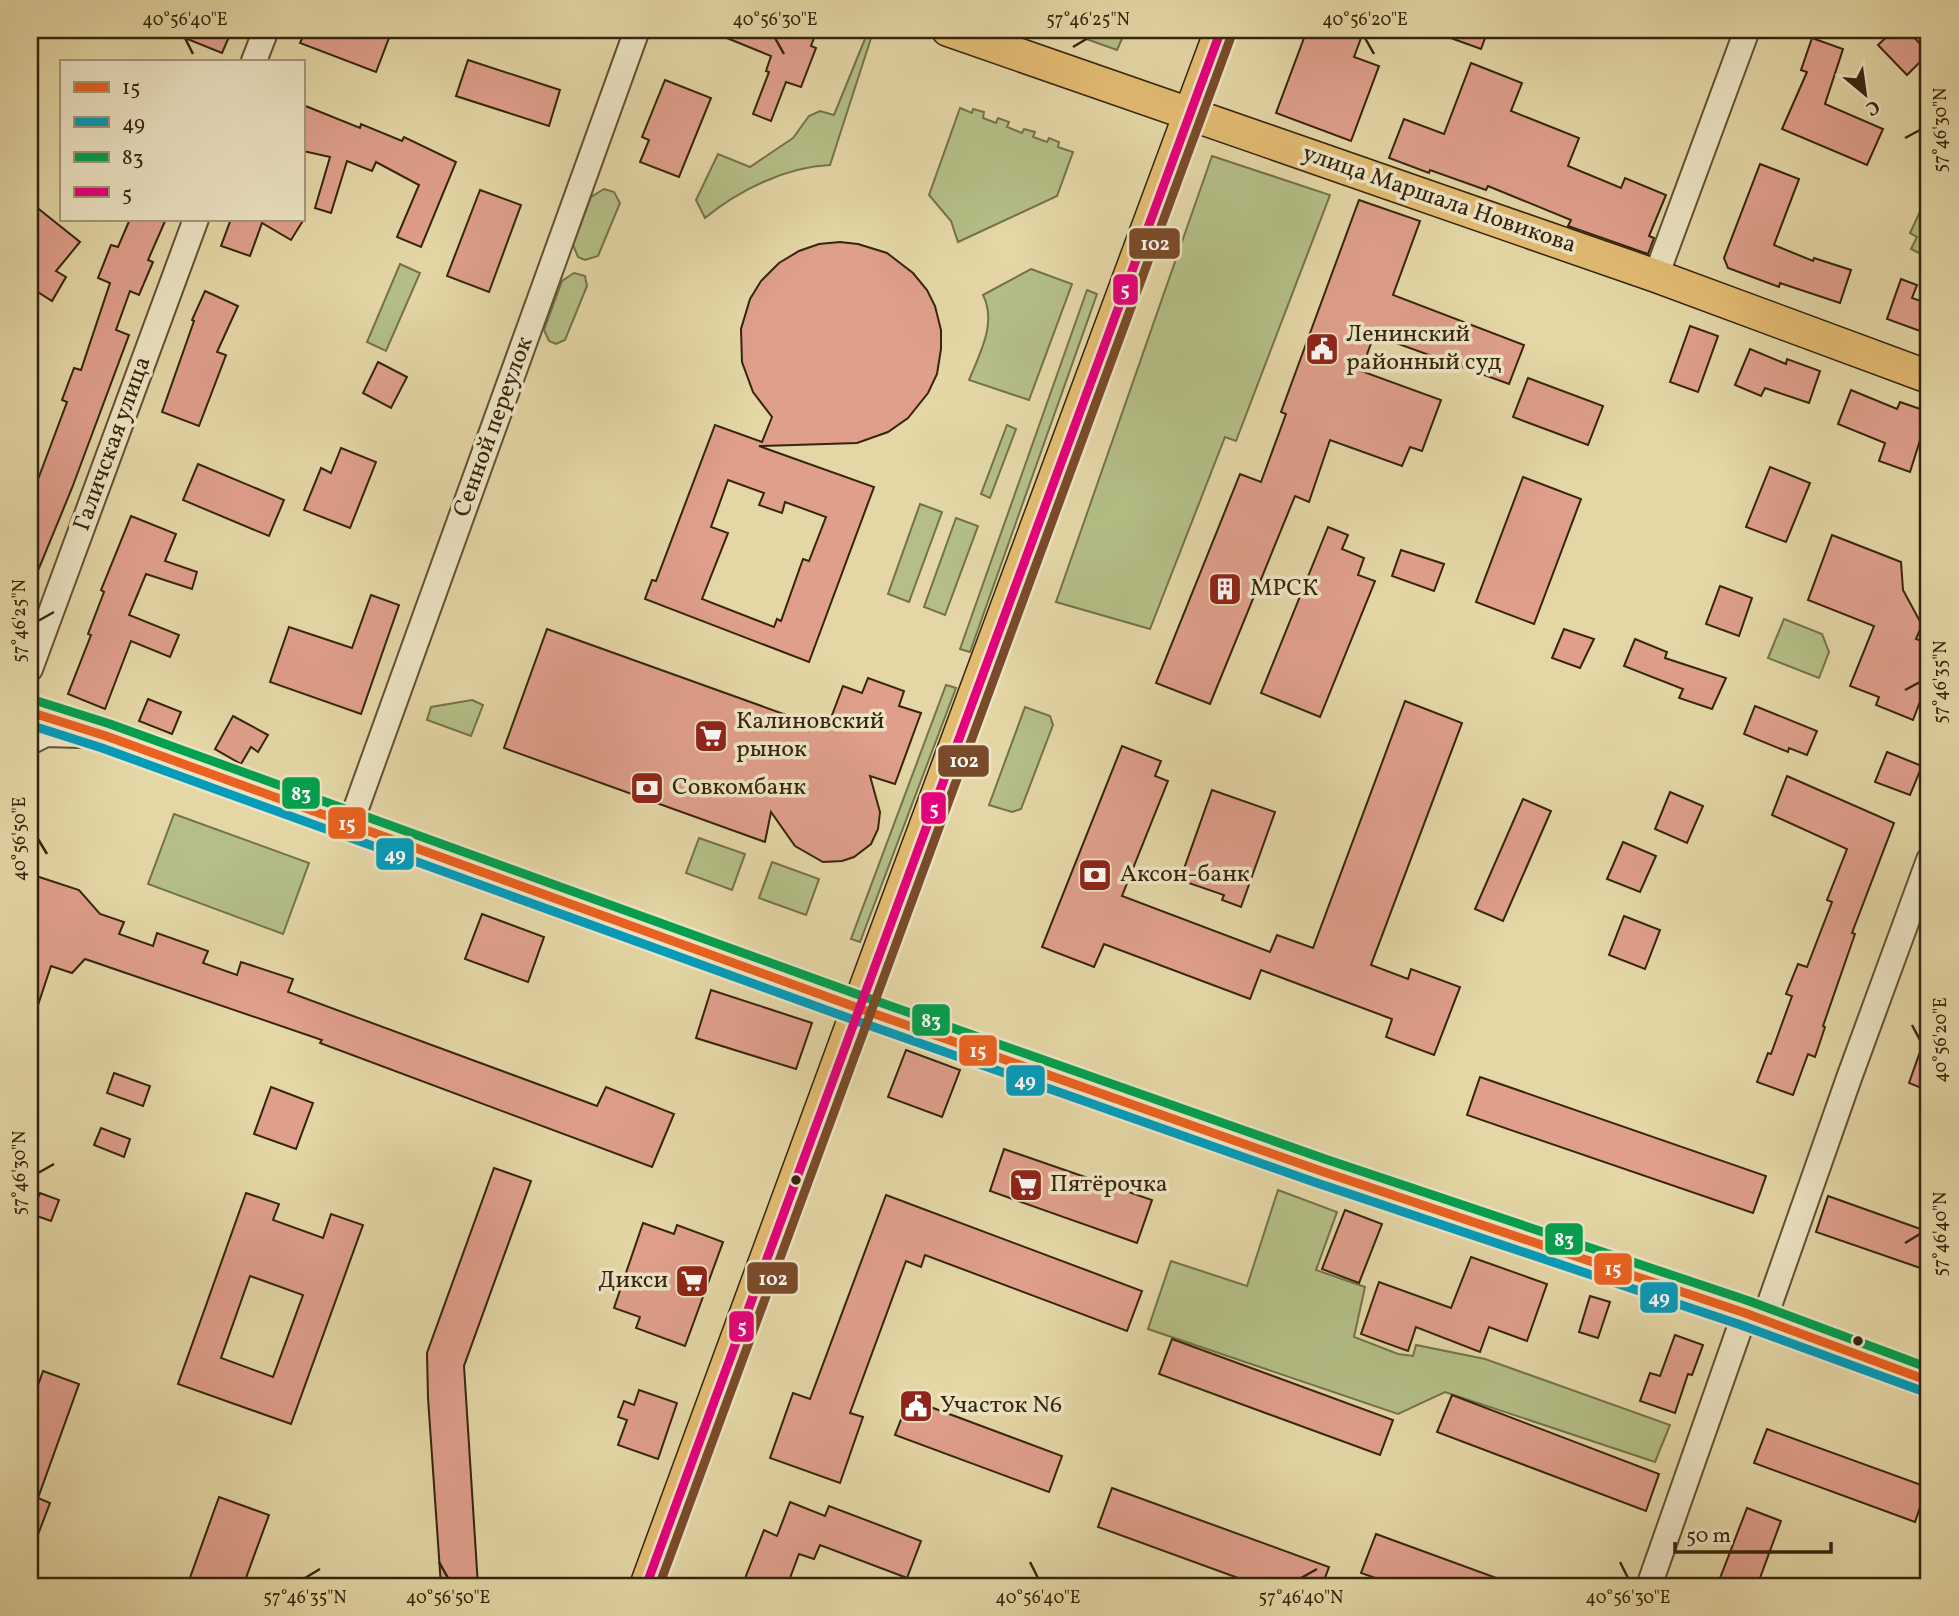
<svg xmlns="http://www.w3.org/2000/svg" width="1959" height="1616" viewBox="0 0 1959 1616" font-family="Vollkorn,serif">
<rect width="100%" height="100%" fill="#e4d6a5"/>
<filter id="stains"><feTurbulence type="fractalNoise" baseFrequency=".00286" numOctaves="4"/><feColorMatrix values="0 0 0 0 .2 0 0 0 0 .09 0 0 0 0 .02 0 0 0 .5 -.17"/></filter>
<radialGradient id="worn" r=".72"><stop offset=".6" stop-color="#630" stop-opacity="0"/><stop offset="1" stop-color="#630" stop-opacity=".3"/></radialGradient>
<g fill="#b4be86" stroke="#74724a" stroke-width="2">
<polygon points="1061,30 1126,30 1117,50"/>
<path d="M867,34l5,1 -42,130c-44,2 -91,25 -125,53l-9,-18 22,-46 32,13 43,-29 16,-22 11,-5 14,4z"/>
<polygon points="960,108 972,113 973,109 984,112 983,118 996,123 998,118 1009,122 1007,127 1022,133 1024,129 1035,132 1033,137 1047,142 1049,138 1059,142 1058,147 1073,152 1057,196 958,242 951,221 929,195"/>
<polygon points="1212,156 1330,195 1236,441 1225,437 1150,629 1056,602"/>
<polygon points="604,189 614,192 620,203 598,256 585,260 578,257 573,245 591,197"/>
<polygon points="1924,203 1929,207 1929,258 1911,249 1917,237 1910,233"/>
<polygon points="400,264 420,273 386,351 367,342"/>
<path d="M1031,269l41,15 -43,116 -60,-20c11,-27 28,-57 14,-85z"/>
<polygon points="574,273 585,276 587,286 565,340 556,344 549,341 544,330 562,281"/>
<polygon points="1087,290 1097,294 970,652 960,649"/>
<polygon points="1007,425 1016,429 990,498 981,494"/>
<polygon points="920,504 942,512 909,602 888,594"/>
<polygon points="956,518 978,526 945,615 924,607"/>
<polygon points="1784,619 1822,634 1829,652 1819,678 1768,658"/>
<polygon points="946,685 956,688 860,942 851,939"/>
<polygon points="472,700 483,705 471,736 427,720 431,707"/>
<polygon points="1025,707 1050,716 1053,725 1021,809 1012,812 989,805"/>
<polygon points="174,814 309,863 283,934 148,884"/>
<polygon points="699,838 745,854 732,890 686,873"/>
<polygon points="772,862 819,879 806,915 759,898"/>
<polygon points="1278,1190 1337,1212 1316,1270 1365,1287 1354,1337 1398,1354 1413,1356 1416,1345 1485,1359 1670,1425 1655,1462 1445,1392 1398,1414 1148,1329 1171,1261 1247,1286"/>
</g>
<g fill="#df9f8b" stroke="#35250d" stroke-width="2" fill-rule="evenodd">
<polygon points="165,30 232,30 222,53"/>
<polygon points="306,30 392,30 376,72 300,43"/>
<polygon points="707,30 817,30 811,46 816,48 801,87 786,82 771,121 753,114 769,72 766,71 771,56"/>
<polygon points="1307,30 1364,30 1354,57 1379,66 1351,141 1276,113"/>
<polygon points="1434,30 1488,30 1481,49 1434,32"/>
<polygon points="1894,30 1907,30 1929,53 1907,75 1878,45"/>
<polygon points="1812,38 1843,49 1825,104 1883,129 1867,165 1782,129 1807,72 1801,70"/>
<polygon points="468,60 560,90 549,126 456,96"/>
<polygon points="1471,63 1522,83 1511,111 1579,138 1568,166 1621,188 1625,178 1666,195 1649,236 1654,238 1648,254 1568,226 1571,220 1488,186 1486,190 1430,170 1429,173 1389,158 1404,119 1444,134"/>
<polygon points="665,80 711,98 679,177 640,162 649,140 642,137"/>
<polygon points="303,105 360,128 361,124 402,141 404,137 456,162 421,247 397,237 419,185 376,162 372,171 347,161 331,213 315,208 330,157 303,151"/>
<polygon points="1760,164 1799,179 1774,245 1813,261 1814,258 1851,270 1840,303 1780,283 1779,287 1728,268 1724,258"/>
<polygon points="480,190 521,205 489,292 447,276"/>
<polygon points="1359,200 1420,221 1393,295 1524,345 1509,384 1374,335 1361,371 1441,400 1422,451 1410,447 1402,466 1330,440 1309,502 1295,496 1210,704 1156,683 1240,474 1261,482 1286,414 1281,412"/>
<polygon points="30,202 80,242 56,271 66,277 52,301 30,287"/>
<polygon points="130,219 166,219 148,260 153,262 139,295 130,291 116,330 129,335 72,488 30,590 30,479 37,482 67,402 62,400 74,368 81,370 110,283 98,278 111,245 118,247"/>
<polygon points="231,219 258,220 255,219 304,219 291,240 262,223 250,256 221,246"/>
<path d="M840,242l18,2 29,9 26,20 14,17 8,16 6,24v19l-4,25 -9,19 -20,25 -20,14 -31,11 -98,3 115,41 -65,175 -164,-63 7,-19 4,1 59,-156 47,17 10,-25 -19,-25 -11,-30 -1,-33 9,-30 11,-18 18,-18 20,-12 20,-7zM728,480l36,13 -5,12 23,8 3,-11 41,15 -17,44 -6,-2 -22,62 -4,-2 -3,8 -72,-28 26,-66 -17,-6z"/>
<polygon points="1901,279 1917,285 1912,298 1929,304 1920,331 1887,319"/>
<polygon points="205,291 238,306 217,352 226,355 199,426 162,412 194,321 192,320"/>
<polygon points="1690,326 1718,336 1698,392 1670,382"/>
<polygon points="1750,349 1786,364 1787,359 1820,371 1809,403 1765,388 1761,396 1735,385"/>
<polygon points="378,362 407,377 391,408 363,393"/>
<polygon points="1528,378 1603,406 1588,445 1513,417"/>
<polygon points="1851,390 1897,409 1900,402 1929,412 1910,472 1879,461 1885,443 1838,424"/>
<polygon points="341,448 376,462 350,528 304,510 321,468 331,473"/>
<polygon points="198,464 284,500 269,536 183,500"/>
<polygon points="1770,467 1810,483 1786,542 1746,527"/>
<polygon points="1523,477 1581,499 1534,624 1476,602"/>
<polygon points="131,516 176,534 165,561 197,572 192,589 146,574 129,615 179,635 170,657 131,641 105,709 68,694 91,635 88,634 104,592 101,590"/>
<polygon points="1328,527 1348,535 1342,549 1364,558 1358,575 1375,581 1320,717 1261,693"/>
<polygon points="1832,535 1901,562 1903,590 1922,625 1916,639 1929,644 1929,678 1913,720 1876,705 1879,697 1850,686 1874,626 1808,600"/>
<polygon points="1401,550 1444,564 1434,591 1392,576"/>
<polygon points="1720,586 1752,598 1739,636 1706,624"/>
<polygon points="371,595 399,605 361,714 270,682 289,627 352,648"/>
<polygon points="547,629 806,722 808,716 829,723 843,686 862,693 868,678 904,691 899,706 921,713 895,784 870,776 880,812 878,829 871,844 854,857 842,861 823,862 795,846 771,812 765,842 504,748"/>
<polygon points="1564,629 1594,639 1580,668 1552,658"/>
<polygon points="1635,639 1667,652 1665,658 1726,678 1712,709 1679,698 1683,689 1624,666"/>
<polygon points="148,699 181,712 172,734 139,721"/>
<polygon points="1405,701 1462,723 1371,965 1408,979 1411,969 1460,987 1434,1055 1386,1037 1392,1019 1261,970 1250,999 1104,944 1094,967 1042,947 1122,746 1161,761 1155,776 1168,781 1122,896 1270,952 1277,935 1313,948"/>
<polygon points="1755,706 1817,731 1807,755 1789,748 1788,752 1744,734"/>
<polygon points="233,716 268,735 258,752 251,747 241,764 215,749"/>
<polygon points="1887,752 1922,766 1910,795 1875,782"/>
<polygon points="1787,776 1894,823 1852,933 1855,934 1823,1026 1825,1027 1815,1057 1808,1054 1793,1095 1757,1082 1768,1053 1771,1054 1792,996 1786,994 1798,964 1807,967 1832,902 1827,900 1847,849 1772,815"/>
<polygon points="1212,790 1275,812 1241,907 1222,900 1224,895 1180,880"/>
<polygon points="1670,792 1703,806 1687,843 1655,829"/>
<polygon points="1523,799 1551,811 1503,921 1475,909"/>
<polygon points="1623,842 1656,856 1640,892 1607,879"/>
<polygon points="30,874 79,890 100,914 124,922 119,934 153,946 157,933 208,951 203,963 237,975 241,962 293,979 288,992 597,1106 606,1087 674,1114 652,1167 320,1043 322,1040 85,959 72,973 51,966 33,1020 30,1020"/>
<polygon points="482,914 544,937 528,982 465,959"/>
<polygon points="1624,916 1660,930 1645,969 1609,955"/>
<polygon points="711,990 812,1023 796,1069 696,1038"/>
<polygon points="1927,1032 1929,1032 1929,1091 1909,1083"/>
<polygon points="906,1050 960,1070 942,1117 888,1097"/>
<polygon points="114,1073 150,1086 143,1106 107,1093"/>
<polygon points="1480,1077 1766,1176 1753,1213 1467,1115"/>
<polygon points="271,1087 313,1103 296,1149 254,1134"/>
<polygon points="101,1128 130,1139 124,1157 94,1145"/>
<polygon points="1004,1149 1152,1200 1137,1243 990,1191"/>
<polygon points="494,1168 531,1181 464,1366 478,1586 441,1586 428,1398 427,1353"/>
<polygon points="40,1193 59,1200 51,1221 31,1214"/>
<path d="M246,1193l33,11 -6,16 50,18 8,-24 32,11 -72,199 -113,-40zM250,1276l53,19 -30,82 -52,-19z"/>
<polygon points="886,1195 1142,1291 1127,1331 925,1255 921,1267 906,1261 850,1413 863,1417 840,1483 770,1458 793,1393 810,1399"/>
<polygon points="1828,1196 1929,1232 1929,1271 1816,1232"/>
<polygon points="1345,1210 1382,1224 1359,1283 1322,1269"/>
<polygon points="643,1223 674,1234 677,1225 723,1242 685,1346 636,1328 640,1317 614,1308"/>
<polygon points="1471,1257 1547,1284 1527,1341 1489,1327 1480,1352 1416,1327 1408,1351 1361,1334 1379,1282 1451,1308"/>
<polygon points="1590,1296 1610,1302 1598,1338 1579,1332"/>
<polygon points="1675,1335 1703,1345 1692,1375 1688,1374 1675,1413 1640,1401 1650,1373 1660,1376"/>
<polygon points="1172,1339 1393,1420 1380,1455 1159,1374"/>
<polygon points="43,1371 79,1384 38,1498 50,1503 31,1553 30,1386 37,1388"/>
<polygon points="639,1390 677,1403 658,1459 618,1445 627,1420 618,1417 624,1401 634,1405"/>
<polygon points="1452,1395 1659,1474 1646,1511 1437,1432"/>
<polygon points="909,1399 1062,1456 1049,1492 895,1435"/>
<polygon points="1767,1429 1927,1487 1915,1522 1754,1463"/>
<polygon points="1112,1488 1329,1567 1322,1586 1260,1586 1098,1527"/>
<polygon points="219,1497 269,1515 243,1586 187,1586"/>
<polygon points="790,1502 825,1516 829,1506 921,1541 907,1578 820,1545 814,1559 799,1554 787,1586 742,1586 764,1530 777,1536"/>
<polygon points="1747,1508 1781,1521 1757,1586 1717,1586"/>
<polygon points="1376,1534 1513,1584 1512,1586 1398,1586 1361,1573"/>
</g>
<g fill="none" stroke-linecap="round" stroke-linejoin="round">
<g stroke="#615133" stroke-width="28">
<g id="minor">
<polyline points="254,61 266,30"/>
<polyline points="1656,276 1747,30"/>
<polyline points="30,669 196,219"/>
<polyline points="30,742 46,734 80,735"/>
<polyline points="350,825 637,30"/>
<polyline points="1764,1320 1849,1078 1929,860"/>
<polyline points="1649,1586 1745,1313"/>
</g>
</g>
<g stroke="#35250d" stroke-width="35">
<g id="major">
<polyline points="948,30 1656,276 1929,377"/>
<polyline points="30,712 106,736 858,1008 1321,1171 1745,1313 1929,1381"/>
<polyline points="646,1586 871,973 1221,30"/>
</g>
</g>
<use href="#minor" stroke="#ede4c4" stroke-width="24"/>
<use href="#major" stroke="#e2bb72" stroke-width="32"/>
<g stroke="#ede4c4" stroke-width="14">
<polyline id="bus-1" points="30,712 106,736 858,1008 1321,1171 1745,1313 1929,1381"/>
</g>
<g stroke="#ede4c4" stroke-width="14">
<polyline id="bus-2" points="30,725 102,748 854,1020 1317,1183 1741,1325 1925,1392"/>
</g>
<g stroke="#ede4c4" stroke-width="14">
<polyline id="bus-3" points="34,700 110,724 862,996 1325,1159 1749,1301 1929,1368"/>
</g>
<g stroke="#ede4c4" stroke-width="14">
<polyline id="bus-4" points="646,1586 1221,30"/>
</g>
<g stroke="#ede4c4" stroke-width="14">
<polyline id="bus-5" points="659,1586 1232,34"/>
</g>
<use href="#bus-1" stroke="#e96221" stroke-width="9"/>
<use href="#bus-2" stroke="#059cbb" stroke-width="9"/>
<use href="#bus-3" stroke="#03a04e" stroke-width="9"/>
<use href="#bus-4" stroke="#e5007d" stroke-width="9"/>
<use href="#bus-5" stroke="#7a4b2a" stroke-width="9"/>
</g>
<path fill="none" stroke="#35250d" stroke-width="2.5" d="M185,38l8,16M775,38l9,16M1365,38l9,16M1073,47l15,-9M1905,138l15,-8M38,621l16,-9M1905,690l15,-8M38,839l9,15M1912,1025l8,15M38,1173l16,-9M1905,1243l15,-9M439,1562l9,16M1030,1562l8,16M1620,1562l8,16M305,1578l15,-9M1301,1578l16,-9"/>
<defs>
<g id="civic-square" transform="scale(1.75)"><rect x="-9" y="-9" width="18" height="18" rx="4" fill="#8f2418" stroke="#ede4c4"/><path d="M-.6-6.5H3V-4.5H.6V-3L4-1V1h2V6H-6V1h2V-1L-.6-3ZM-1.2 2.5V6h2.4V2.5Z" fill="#fff"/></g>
<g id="building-square" transform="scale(1.75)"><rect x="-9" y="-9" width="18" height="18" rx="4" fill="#8f2418" stroke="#ede4c4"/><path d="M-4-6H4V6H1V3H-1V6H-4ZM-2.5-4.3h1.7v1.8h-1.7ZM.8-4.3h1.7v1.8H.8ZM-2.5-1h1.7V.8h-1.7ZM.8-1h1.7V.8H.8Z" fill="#fff"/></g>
<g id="supermarket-square" transform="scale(1.75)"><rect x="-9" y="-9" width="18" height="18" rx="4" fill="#8f2418" stroke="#ede4c4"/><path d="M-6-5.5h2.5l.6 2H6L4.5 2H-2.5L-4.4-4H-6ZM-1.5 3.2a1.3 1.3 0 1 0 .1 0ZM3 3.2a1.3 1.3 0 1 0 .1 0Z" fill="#fff"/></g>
<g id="bank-square" transform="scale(1.75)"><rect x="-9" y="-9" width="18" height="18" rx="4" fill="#8f2418" stroke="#ede4c4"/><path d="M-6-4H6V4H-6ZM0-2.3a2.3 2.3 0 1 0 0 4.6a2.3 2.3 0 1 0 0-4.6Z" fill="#fff"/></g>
</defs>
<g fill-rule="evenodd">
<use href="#civic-square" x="1322" y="349"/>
<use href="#building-square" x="1225" y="589"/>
<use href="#supermarket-square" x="711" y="736"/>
<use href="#bank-square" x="647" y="788"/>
<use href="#bank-square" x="1095" y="875"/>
<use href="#supermarket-square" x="1026" y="1185"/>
<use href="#supermarket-square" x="692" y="1281"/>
<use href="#civic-square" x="916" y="1406"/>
</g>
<g fill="#35250d" stroke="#ede4c4" stroke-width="2.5">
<circle cx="796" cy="1180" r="6"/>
<circle cx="1858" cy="1341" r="6"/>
</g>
<g text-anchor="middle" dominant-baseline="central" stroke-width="7" stroke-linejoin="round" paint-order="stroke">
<g font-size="24" fill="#35250d" stroke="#ede4c4">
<text transform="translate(1439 200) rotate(19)">улица Маршала Новикова</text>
<text transform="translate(494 427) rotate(-70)">Сенной переулок</text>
<text transform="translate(113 444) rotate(-70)">Галичская улица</text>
</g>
<g font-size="24" fill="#35250d" stroke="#ede4c4" text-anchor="start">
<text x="1346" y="335">Ленинский<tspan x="1346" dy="28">районный суд</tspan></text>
<text x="1250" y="589">МРСК</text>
<text x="736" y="722">Калиновский<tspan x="736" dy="28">рынок</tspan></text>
<text x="672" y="788">Совкомбанк</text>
<text x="1120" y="875">Аксон-банк</text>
<text x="1050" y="1185">Пятёрочка</text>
<text x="668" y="1281" text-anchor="end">Дикси</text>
<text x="940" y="1406">Участок N6</text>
</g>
</g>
<g stroke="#ede4c4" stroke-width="2.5">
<rect x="1128" y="227" width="53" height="33" rx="7" fill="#7a4b2a"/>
<rect x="1112" y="273" width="27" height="33" rx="7" fill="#e5007d"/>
<rect x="937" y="744" width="53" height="34" rx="7" fill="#7a4b2a"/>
<rect x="281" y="776" width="40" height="34" rx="7" fill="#03a04e"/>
<rect x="920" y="791" width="27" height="34" rx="7" fill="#e5007d"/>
<rect x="327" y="806" width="40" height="34" rx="7" fill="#e96221"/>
<rect x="375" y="837" width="40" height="34" rx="7" fill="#059cbb"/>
<rect x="911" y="1003" width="40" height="34" rx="7" fill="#03a04e"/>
<rect x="958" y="1034" width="40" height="33" rx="7" fill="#e96221"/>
<rect x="1005" y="1064" width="41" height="33" rx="7" fill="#059cbb"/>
<rect x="1544" y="1222" width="40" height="34" rx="7" fill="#03a04e"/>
<rect x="1593" y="1252" width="40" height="34" rx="7" fill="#e96221"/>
<rect x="746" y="1261" width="53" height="34" rx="7" fill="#7a4b2a"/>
<rect x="1639" y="1281" width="40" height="33" rx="7" fill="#059cbb"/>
<rect x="728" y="1310" width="27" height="33" rx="7" fill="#e5007d"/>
</g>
<g font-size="19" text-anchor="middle" font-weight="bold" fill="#fff">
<text x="1155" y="250">102</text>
<text x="1125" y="296">5</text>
<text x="964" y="767">102</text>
<text x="301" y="800">83</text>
<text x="934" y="815">5</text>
<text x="347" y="830">15</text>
<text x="395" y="861">49</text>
<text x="931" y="1027">83</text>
<text x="978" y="1057">15</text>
<text x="1025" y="1087">49</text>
<text x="1564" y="1246">83</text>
<text x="1613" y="1275">15</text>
<text x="773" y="1285">102</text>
<text x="1659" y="1304">49</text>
<text x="742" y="1333">5</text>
</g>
<rect width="1959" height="1616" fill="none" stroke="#e4d6a5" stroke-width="77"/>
<rect x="60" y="60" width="245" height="161" fill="#ede4c4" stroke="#a3987b" stroke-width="2"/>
<rect x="74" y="82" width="35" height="10" fill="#e96221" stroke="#a3987b" stroke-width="2"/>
<text x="122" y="94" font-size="21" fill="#35250d">15</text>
<rect x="74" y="117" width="35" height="10" fill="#059cbb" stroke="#a3987b" stroke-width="2"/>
<text x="122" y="130" font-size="21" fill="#35250d">49</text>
<rect x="74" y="152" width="35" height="10" fill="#03a04e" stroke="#a3987b" stroke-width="2"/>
<text x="122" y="164" font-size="21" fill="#35250d">83</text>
<rect x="74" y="187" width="35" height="10" fill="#e5007d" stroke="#a3987b" stroke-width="2"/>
<text x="122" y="200" font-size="21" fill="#35250d">5</text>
<g transform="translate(1865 94) rotate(151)" stroke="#ede4c4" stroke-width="5" paint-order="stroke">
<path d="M0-5L12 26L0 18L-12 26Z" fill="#35250d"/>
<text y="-10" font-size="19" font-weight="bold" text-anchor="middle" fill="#35250d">С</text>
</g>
<path d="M1675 1542v10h156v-10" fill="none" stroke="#35250d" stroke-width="3.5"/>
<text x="1686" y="1542" font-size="21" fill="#35250d" stroke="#ede4c4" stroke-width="5" paint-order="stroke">50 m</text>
<rect x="38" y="38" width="1882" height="1540" fill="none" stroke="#35250d" stroke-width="2.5"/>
<g font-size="18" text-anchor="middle" fill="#35250d">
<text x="185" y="25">40°56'40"E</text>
<text x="775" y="25">40°56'30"E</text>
<text x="1088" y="25">57°46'25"N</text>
<text x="1365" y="25">40°56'20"E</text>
<text transform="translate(1940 130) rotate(-90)" y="6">57°46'30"N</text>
<text transform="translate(19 621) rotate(-90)" y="6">57°46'25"N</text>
<text transform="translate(1940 682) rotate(-90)" y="6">57°46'35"N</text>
<text transform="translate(19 839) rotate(-90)" y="6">40°56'50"E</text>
<text transform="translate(1940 1040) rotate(-90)" y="6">40°56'20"E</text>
<text transform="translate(19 1173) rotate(-90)" y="6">57°46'30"N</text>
<text transform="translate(1940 1234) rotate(-90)" y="6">57°46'40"N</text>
<text x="305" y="1603">57°46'35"N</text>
<text x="448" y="1603">40°56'50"E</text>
<text x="1038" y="1603">40°56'40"E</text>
<text x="1301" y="1603">57°46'40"N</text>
<text x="1628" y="1603">40°56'30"E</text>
</g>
<rect width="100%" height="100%" filter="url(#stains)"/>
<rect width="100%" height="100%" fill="url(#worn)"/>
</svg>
